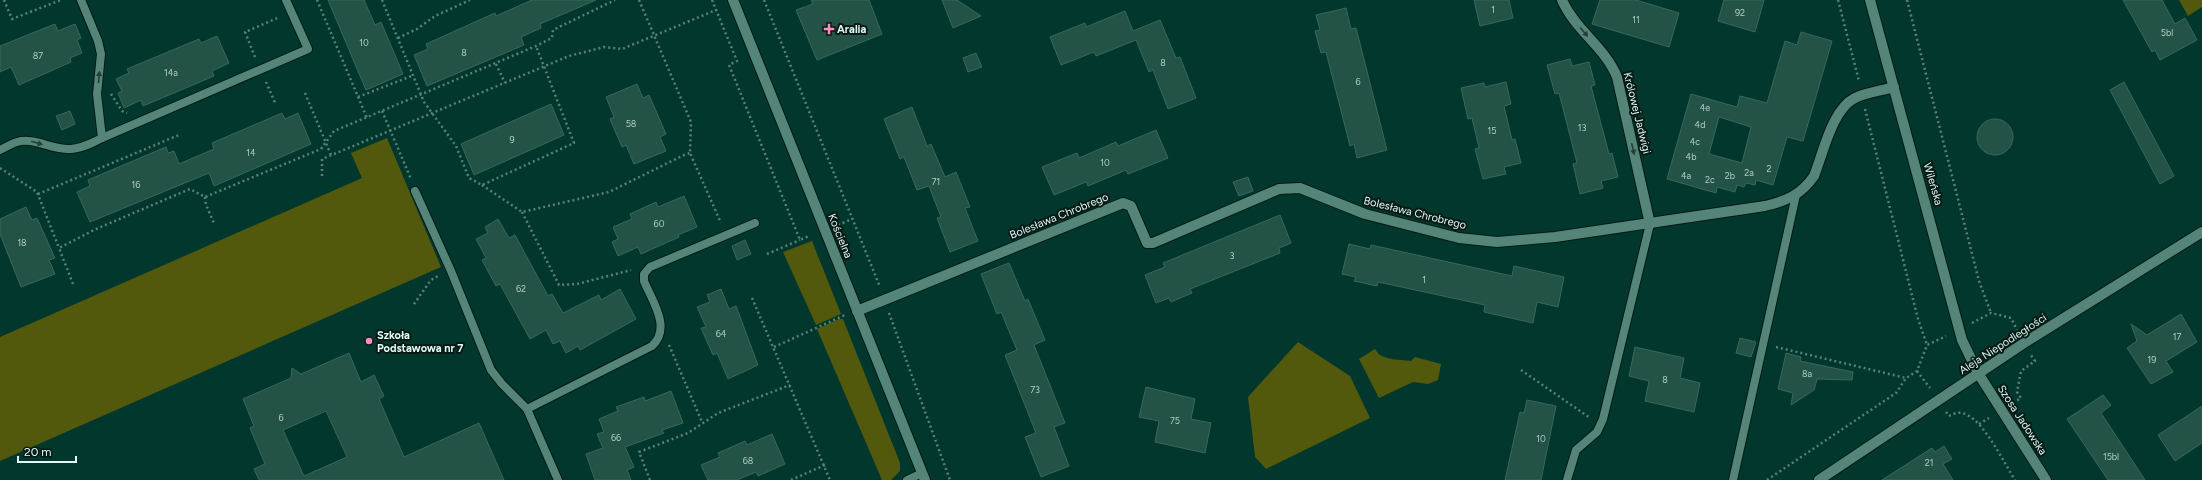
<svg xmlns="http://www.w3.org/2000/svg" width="2202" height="480" viewBox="0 0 2202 480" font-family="Figtree,sans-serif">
<rect width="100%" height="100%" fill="#02372d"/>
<g fill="#52590c">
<polygon points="2179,0 2202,0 2202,7 2188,16"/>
<polygon points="387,138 441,267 0,461 0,337 362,178 351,153"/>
<polygon points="812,241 841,314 816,325 783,252"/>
<polygon points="839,319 843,319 900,463 900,471 891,480 882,480 817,329"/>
<polygon points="1298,342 1350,376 1370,418 1266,469 1255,457 1248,397"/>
<path d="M1375,349c6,12 24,10 36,12l4,-4 26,7 -3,16 -10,4 -15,-2 -34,16 -20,-39z"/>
</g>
<g fill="#235246" stroke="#39685c" fill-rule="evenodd">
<polygon points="328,0 364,0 375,25 381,22 403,74 366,90"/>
<polygon points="532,0 596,0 540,24 541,28 521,37 524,45 427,86 414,55 428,49 426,44 495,13 496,16"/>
<polygon points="811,0 869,0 882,34 817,60 796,10 813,4"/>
<polygon points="942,0 957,0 981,16 953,28"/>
<polygon points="1474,0 1509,0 1513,18 1480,26"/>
<polygon points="1600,0 1636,0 1679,13 1669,47 1592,24"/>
<polygon points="1724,0 1764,0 1755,32 1718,21"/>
<polygon points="2123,0 2162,0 2175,24 2185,18 2197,40 2160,60 2155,50 2152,52"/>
<polygon points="1346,8 1351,29 1356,28 1387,150 1357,158 1354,144 1350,146 1326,52 1321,53 1315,31 1320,30 1316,15"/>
<polygon points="1125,11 1133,31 1160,20 1176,58 1180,57 1196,98 1168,109 1153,70 1149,72 1136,40 1096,56 1094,52 1061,65 1050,37 1085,23 1086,27"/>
<polygon points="55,24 58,31 75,24 81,38 77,40 82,53 70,58 71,62 19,85 11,67 0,72 0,46"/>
<path d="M1801,32l31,9 -29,100 -16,-4 -14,48 -17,-5 -1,5 -9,-2 -2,4 -7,-2 -2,7 -18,-5 -1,6 -49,-14 24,-85 46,13 3,-11 27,7 18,-62 12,4zM1719,117l32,10 -9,36 -33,-9z"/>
<polygon points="217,36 229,63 212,71 214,76 143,106 141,100 124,108 118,93 122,91 116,79 129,73 127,69 199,39 201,43"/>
<polygon points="976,53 982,67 968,72 963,58"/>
<polygon points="1570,59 1572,66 1589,62 1595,85 1591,86 1609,154 1612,153 1618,177 1601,181 1603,188 1580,194 1573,164 1577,163 1559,93 1555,94 1547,65"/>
<polygon points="1506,82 1511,104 1504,106 1512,140 1515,139 1521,163 1504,167 1506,174 1483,179 1475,149 1479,148 1472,118 1468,119 1461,88 1484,83 1485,87"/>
<polygon points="2124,82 2174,176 2160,184 2110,90"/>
<polygon points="637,84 643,98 649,95 666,134 660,137 666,151 634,164 626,145 622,147 610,119 614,117 606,97"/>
<polygon points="551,104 564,135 474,175 461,144"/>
<polygon points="912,107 927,146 931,144 945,177 956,172 970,207 965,208 978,241 950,252 937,218 941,217 929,186 917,190 904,157 900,159 884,119"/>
<polygon points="70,111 75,124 62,130 56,116"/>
<polygon points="282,113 285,119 298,113 311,144 214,186 209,173 90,222 77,192 90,186 88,180 166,147 168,153 174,151 179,164 214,149 212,143"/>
<circle cx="1995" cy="137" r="18"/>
<polygon points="1156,130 1168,158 1128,174 1126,170 1088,186 1086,182 1054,195 1042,167 1077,153 1079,158 1116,142 1118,146"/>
<polygon points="1248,177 1253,191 1239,196 1233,182"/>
<polygon points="684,196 697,227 678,235 679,237 641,254 638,247 618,256 612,242 618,239 613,227 632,219 630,214 656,202 658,207"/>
<polygon points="26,207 32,220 37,218 55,258 49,260 55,274 21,287 0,234 0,219"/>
<polygon points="1280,215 1291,243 1279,248 1280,253 1190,289 1192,293 1171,302 1169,298 1156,303 1145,275 1165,267 1163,263"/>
<polygon points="498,219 509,238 515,235 548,296 552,294 563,313 599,295 601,300 620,289 636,319 580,350 578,346 566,353 560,341 553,344 546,330 530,339 500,284 496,286 482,260 486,258 476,239 488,233 485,227"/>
<polygon points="745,240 751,254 737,260 732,246"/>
<polygon points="1349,244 1370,249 1371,245 1512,276 1514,266 1564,277 1558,307 1537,302 1533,323 1484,312 1485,305 1378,282 1377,286 1354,281 1356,277 1342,274"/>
<polygon points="1009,263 1025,301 1028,299 1045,340 1034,345 1065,423 1054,427 1069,466 1041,477 1025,437 1036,433 1005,355 1017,350 1001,312 997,314 981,274"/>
<polygon points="721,289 729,309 736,306 758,365 728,379 717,353 713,355 701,328 706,327 697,307 710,302 707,295"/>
<polygon points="2181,314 2197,342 2166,361 2173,372 2151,384 2127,348 2137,341 2131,324 2147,335"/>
<polygon points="1740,338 1756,342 1751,357 1736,353"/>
<polygon points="1635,347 1684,358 1680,378 1700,383 1694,412 1645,401 1649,381 1629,376"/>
<path d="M349,353l12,29 13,-7 10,21 -5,3 25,58 75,-34 25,57h-245l-5,-11 11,-5 -15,-36 4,-2 -11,-27 48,-21 1,-10 9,6zM326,411l21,46 -43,19 -21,-46z"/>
<polygon points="1786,353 1801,357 1800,361 1853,372 1852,380 1817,379 1814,390 1791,405 1793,393 1778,389"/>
<polygon points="1146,387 1195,399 1191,419 1211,423 1205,453 1155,442 1159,421 1139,417"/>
<polygon points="671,391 683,423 662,430 664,433 625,447 634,467 627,470 631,480 595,480 586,454 603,448 597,434 604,432 599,419 618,411 616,407 644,397 645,401"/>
<polygon points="2103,395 2111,405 2101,413 2145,480 2108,480 2067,419"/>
<polygon points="1527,400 1556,406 1541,480 1505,480 1520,412 1524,413"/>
<polygon points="2202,406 2202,443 2175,461 2158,435"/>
<polygon points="772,434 785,464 758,476 756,472 737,480 708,480 701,465 720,457 718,453 745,441 747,445"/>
<polygon points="1944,446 1952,459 1943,464 1953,480 1882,480 1932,448 1935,452"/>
</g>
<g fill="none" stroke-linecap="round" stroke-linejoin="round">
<g stroke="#031b16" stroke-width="10">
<g id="lane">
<polyline points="102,138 308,49 286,0"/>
<path d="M0,150c6,-3 11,-6 17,-8 17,-5 35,8 53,7 11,0 22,-6 32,-11l-5,-44 4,-40 -3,-13 -17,-41"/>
<polyline points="415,191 451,271 491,370 502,384 527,409 558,480"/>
<path d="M527,409l125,-63c20,-18 0,-45 -8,-65v-7l6,-7 105,-44"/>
<polyline points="907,480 922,473"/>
<polyline points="1567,480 1576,450 1597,432 1603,419 1650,224"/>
<polyline points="1733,480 1796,195"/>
</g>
</g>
<g stroke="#031b16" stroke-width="12">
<g id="street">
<polyline points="733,0 925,480"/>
<path d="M1562,0c13,30 43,47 55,77l33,147"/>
<path d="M857,311l266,-108 8,3 16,37h6l126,-54 21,-1 65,26 94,24 38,4 58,-5 210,-31c21,-5 36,-11 49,-30 9,-22 18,-67 41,-78 12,-6 26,-7 39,-11"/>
</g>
</g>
<g stroke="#031b16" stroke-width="12">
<g id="secondary">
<polyline points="1870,0 1962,340 1978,373 2046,480"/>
<polyline points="1819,480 2024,343 2202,232"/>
</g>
</g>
<g stroke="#588279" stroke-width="2.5" stroke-dasharray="2 3" stroke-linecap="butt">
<polyline points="4,0 12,19 61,0"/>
<polyline points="317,0 367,118"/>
<polyline points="382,0 424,102 456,146 469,178 482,185 574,143 536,46"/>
<polyline points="639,0 691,122 690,153 721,223"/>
<polyline points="712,0 737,61 729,65 800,240 809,236"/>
<polyline points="764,0 880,287"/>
<polyline points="1838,0 1859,81"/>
<polyline points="1907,0 1979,281 1991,313"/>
<polyline points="398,38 417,29 435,16 470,0"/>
<polyline points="255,57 245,32 280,17"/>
<polyline points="496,64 505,83"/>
<polyline points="266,82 276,105"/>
<polyline points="305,93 331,155"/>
<polyline points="111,94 122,111 127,113"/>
<polyline points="358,97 414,75"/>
<polyline points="1865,109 1918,319 1927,345"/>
<polyline points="382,111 411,179"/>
<polyline points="0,168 37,192 59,248"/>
<polyline points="322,176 322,159 569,56 604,47 622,49 716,10"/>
<polyline points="482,185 522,212 609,192 684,155 690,153"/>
<polyline points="38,194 179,135"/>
<polyline points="205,197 206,205 214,223"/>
<polyline points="522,212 559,285 577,284 631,270"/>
<polyline points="838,225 852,219"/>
<polyline points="767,254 800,240"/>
<polyline points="73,284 59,248 96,229 190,189 205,197 321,149 334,131 536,46 552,38 553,30 615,0"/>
<polyline points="752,298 830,480"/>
<polyline points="414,304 431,280 438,276"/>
<polyline points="889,313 950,480"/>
<polyline points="1972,323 1991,313 2011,318 2017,330"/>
<polyline points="669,345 702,422"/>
<polyline points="774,347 845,315"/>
<polyline points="1776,347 1906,378"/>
<polyline points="1521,370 1590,418"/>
<polyline points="1917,371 1930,388"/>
<polyline points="2013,403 2021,398 2017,392 2021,371 2035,361 2031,355"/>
<path d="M1946,412l3,4c6,-3 11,-5 18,-1 18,8 37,48 48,65"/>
<polyline points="1979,424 1989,418"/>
<polyline points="650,480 639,452 688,433 718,413 790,385"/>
<polyline points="791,480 825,465"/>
<polyline points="1767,480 1896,393 1906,378 1917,371 1927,345 1946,336"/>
</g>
<use href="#lane" stroke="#558478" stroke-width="8"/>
<use href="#street" stroke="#558478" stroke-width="10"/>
<use href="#secondary" stroke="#558478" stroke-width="10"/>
</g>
<defs><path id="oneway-solid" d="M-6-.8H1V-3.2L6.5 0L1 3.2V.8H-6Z"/></defs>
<g fill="#223f38">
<use href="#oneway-solid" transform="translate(1584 32) rotate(50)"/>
<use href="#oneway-solid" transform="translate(99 77) rotate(-85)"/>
<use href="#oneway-solid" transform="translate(37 143) rotate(16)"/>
<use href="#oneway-solid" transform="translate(1633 149) rotate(77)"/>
</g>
<g fill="#fe8ebb" stroke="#071a16" stroke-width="1.5">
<path d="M827 23h4v4h4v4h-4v4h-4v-4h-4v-4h4z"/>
<circle cx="369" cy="341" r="4"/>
</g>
<g text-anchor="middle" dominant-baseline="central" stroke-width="4" stroke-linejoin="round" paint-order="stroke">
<g font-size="9" fill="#b1cfc7">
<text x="1493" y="9">1</text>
<text x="1740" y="12">92</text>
<text x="1636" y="19">11</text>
<text x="2167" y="32">5bl</text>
<text x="364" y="42">10</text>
<text x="464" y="52">8</text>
<text x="38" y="55">87</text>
<text x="1163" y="62">8</text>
<text x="171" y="72">14a</text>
<text x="1358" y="81">6</text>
<text x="1705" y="107">4e</text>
<text x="631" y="123">58</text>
<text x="1700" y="124">4d</text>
<text x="1582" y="127">13</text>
<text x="1492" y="130">15</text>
<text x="512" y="139">9</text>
<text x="1695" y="141">4c</text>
<text x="251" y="152">14</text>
<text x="1691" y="156">4b</text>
<text x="1105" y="162">10</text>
<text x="1769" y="168">2</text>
<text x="1749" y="172">2a</text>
<text x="1686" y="175">4a</text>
<text x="1730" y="175">2b</text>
<text x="1710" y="179">2c</text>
<text x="936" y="181">71</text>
<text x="136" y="184">16</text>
<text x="659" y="223">60</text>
<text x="22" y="242">18</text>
<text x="1232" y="255">3</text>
<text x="1424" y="279">1</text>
<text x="521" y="288">62</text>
<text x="721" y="333">64</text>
<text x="2177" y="336">17</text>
<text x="2152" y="359">19</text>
<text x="1807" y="373">8a</text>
<text x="1665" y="379">8</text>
<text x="1035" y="389">73</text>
<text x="281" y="417">6</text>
<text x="1175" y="420">75</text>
<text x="616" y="437">66</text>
<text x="1541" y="438">10</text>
<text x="2111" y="456">15bl</text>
<text x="748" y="460">68</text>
<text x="1929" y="462">21</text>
</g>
<g font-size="11" font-weight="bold" fill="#e0f9f2" stroke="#071a16" text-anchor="start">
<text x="837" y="29">Aralia</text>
<text x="377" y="335">Szkoła<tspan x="377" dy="13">Podstawowa nr 7</tspan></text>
</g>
<g font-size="11" fill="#e0f9f2" stroke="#071a16">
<text transform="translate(1637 113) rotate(76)">Królowej Jadwigi</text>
<text transform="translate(1933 184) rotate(74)">Wileńska</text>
<text transform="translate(1415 213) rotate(14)">Bolesława Chrobrego</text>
<text transform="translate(1059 216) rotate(-22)">Bolesława Chrobrego</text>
<text transform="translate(840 236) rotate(68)">Kościelna</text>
<text transform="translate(2003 344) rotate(-33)">Aleja Niepodległości</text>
<text transform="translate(2022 420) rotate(57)">Szosa Jadowska</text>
</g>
</g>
<path d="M18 456v6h58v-6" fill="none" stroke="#e0f9f2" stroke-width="2"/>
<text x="24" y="456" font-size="12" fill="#e0f9f2" stroke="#071a16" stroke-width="3" paint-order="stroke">20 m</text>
</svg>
